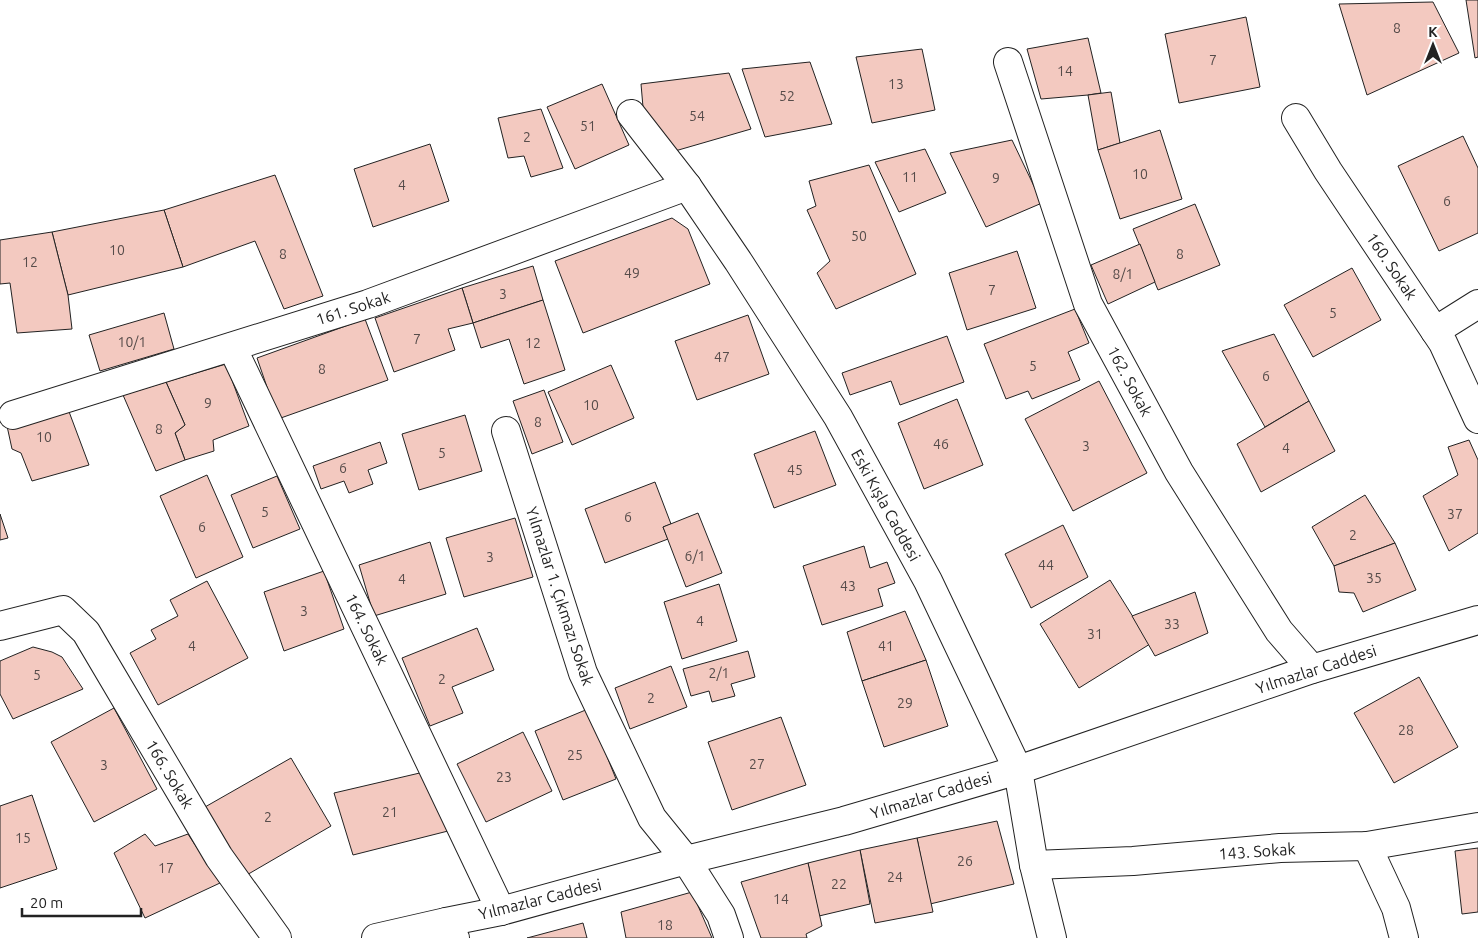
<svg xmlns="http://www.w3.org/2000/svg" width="1478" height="938" viewBox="0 0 1478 938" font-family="Ubuntu,sans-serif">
<rect width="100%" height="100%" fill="#fff"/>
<g fill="#f3c9c0" stroke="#222">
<polygon points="1466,0 1478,0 1478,57 1475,58"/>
<polygon points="1433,2 1459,53 1367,95 1339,4"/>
<polygon points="1246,17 1260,87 1179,103 1165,34"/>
<polygon points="1088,38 1101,93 1088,95 1041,99 1027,49"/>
<polygon points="922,49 935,110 872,123 856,57"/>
<polygon points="810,62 832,124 765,137 742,69"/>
<polygon points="729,73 751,129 675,151 654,125 643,107 641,84"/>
<polygon points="602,84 629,145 575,169 547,107"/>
<polygon points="1111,92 1120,143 1098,150 1088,95"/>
<polygon points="541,109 563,168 531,177 524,156 508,158 498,118"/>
<polygon points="1160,130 1182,199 1120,219 1098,150"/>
<polygon points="1463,136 1478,168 1478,233 1439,251 1398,166"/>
<polygon points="1012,140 1042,203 986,227 950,153"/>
<polygon points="430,144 449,201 373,227 354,169"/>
<polygon points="925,149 946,193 899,212 875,162"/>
<polygon points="869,165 916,274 836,309 817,273 830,261 807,210 816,206 809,181"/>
<polygon points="275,175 323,296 284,309 255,241 183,267 164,210"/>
<polygon points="1195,204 1220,265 1158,290 1133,229"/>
<polygon points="164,210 183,267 68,295 52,232"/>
<polygon points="672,218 688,229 710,284 583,333 555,261"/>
<polygon points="52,232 68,295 72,329 17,333 10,283 0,284 0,240"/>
<polygon points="1140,244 1155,282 1108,304 1091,265"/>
<polygon points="1017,251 1036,308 967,330 949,273"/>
<polygon points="533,266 543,300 473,323 462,288"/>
<polygon points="1352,268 1381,320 1313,357 1284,305"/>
<polygon points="462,288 473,323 448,329 455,350 394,372 375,318"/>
<polygon points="543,300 565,370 524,384 509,339 481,348 473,323"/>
<polygon points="1075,309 1089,343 1068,352 1080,380 1032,399 1028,391 1006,399 984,344"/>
<polygon points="164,313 174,349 100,371 89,335"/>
<polygon points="748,315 769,374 697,400 675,341"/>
<polygon points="365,319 388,380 278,419 257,358"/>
<polygon points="1274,334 1309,401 1265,427 1222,351"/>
<polygon points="947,336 964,382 900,405 891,381 850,395 842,373"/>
<polygon points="226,364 249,426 213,440 214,451 185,460 175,433 185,425 166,382"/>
<polygon points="611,365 634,418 572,445 548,392"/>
<polygon points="1099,381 1147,473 1073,511 1025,419"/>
<polygon points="166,382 185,425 175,433 185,460 156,471 123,395"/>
<polygon points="544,390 563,442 532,454 513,401"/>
<polygon points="957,399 983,465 924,489 898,423"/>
<polygon points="1309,401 1335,451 1261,492 1237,444"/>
<polygon points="68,409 89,465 32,481 21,453 12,449 7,426"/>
<polygon points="465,415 482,471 419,490 402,434"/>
<polygon points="815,431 836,485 774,508 754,454"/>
<polygon points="1469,440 1478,460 1478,533 1449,551 1423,496 1458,475 1448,447"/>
<polygon points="380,442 387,463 368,470 373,484 349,493 344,481 321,489 313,466"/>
<polygon points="207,475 243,557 196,578 160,496"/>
<polygon points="277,476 300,529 253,548 231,495"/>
<polygon points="655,482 671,524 663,527 668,539 605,563 585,509"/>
<polygon points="1365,495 1395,543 1334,566 1312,527"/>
<polygon points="698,513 722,573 686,587 663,527"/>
<polygon points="0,514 8,538 0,540"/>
<polygon points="515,518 533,577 464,597 446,538"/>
<polygon points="1063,525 1088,577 1031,608 1005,554"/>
<polygon points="430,542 446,594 374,616 359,565"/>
<polygon points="1395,543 1416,590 1363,612 1354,593 1339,592 1334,566"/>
<polygon points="864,546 870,568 887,562 895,583 878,589 883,606 822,625 803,566"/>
<polygon points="324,571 344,629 284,651 264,592"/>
<polygon points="1110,580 1150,644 1079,688 1040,624"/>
<polygon points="207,581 248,658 158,705 130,653 156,639 151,630 178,616 170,600"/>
<polygon points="719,584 737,641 682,659 664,602"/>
<polygon points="1195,592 1208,633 1155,656 1132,616"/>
<polygon points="905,611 926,660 862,681 847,632"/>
<polygon points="477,628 494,670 452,687 463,713 430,726 402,658"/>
<polygon points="33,647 52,652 62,657 83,689 13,719 0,694 0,661"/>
<polygon points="748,651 755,677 731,684 735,696 712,702 709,691 691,696 683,669"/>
<polygon points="926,660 948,726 884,747 862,681"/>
<polygon points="671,666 687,707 630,729 615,688"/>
<polygon points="1419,677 1458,747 1394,783 1354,713"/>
<polygon points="114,708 157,789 94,822 51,742"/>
<polygon points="588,709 616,779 563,800 535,731"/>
<polygon points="781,717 806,785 732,810 708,742"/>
<polygon points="523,732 552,791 486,822 457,764"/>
<polygon points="291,758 331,826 245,876 205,807"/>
<polygon points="424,772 448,831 353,855 334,793"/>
<polygon points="32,795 57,869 0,888 0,806"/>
<polygon points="997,821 1014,884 930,904 917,838"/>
<polygon points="145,834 155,846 188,834 220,883 145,918 114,853"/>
<polygon points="917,838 933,912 875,923 860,850"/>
<polygon points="1478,848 1478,912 1462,914 1455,851"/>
<polygon points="860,850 870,904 819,916 808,863"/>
<polygon points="808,863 822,926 806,934 807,938 761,938 741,882"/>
<polygon points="692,892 712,938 626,938 621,912"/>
<polygon points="583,923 587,938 527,938"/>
</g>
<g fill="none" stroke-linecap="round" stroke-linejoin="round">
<g stroke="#222" stroke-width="30">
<g id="street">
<polyline points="1008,62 1088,304 1179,472 1279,631 1312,669"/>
<polyline points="1296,118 1328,171 1443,343 1478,419"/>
<polyline points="1435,331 1478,304"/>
<polyline points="232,347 501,911"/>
<polyline points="13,415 368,304 687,186"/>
<polyline points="506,431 583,673 652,818 686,860 721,915 729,938"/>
<polyline points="0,626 63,610 86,632 219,857 277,938"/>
<polyline points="1367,846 1396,908 1404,938"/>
<polyline points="1034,865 1133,861 1280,848 1367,846 1478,827"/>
<polyline points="446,922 455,938"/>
</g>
</g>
<g stroke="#222" stroke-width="30">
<g id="secondary">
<polyline points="631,114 687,186 738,261 838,417 928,581 1018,770 1034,865 1052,938"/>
<polyline points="376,938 446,922 501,911 686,860 844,821 1018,770 1312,669 1478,620"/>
</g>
</g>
<use href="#street" stroke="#fff" stroke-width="28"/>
<use href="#secondary" stroke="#fff" stroke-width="28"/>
</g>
<g text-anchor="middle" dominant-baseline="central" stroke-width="4" stroke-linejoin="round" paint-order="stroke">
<g font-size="14" fill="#564c4a">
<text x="1397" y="28">8</text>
<text x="1213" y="60">7</text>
<text x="1065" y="71">14</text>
<text x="896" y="84">13</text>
<text x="787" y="96">52</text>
<text x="697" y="116">54</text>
<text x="588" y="126">51</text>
<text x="527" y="137">2</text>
<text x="1140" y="174">10</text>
<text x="910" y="177">11</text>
<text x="996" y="178">9</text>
<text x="402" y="185">4</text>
<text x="1447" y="201">6</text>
<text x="859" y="236">50</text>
<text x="117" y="250">10</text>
<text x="283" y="254">8</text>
<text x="1180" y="254">8</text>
<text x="30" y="262">12</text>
<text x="632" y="273">49</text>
<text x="1123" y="274">8/1</text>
<text x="992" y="290">7</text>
<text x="503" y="294">3</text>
<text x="1333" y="313">5</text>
<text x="417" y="339">7</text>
<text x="132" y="342">10/1</text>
<text x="533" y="343">12</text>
<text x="722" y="357">47</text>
<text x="1033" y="366">5</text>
<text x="322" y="369">8</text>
<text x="1266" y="376">6</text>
<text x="208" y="403">9</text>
<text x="591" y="405">10</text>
<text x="538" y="422">8</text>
<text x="159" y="429">8</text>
<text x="44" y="437">10</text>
<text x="941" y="444">46</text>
<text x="1086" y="446">3</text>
<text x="1286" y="448">4</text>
<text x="442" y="453">5</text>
<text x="343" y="468">6</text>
<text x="795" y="470">45</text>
<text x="265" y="512">5</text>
<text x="1455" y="514">37</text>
<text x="628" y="517">6</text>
<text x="202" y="527">6</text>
<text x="1353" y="535">2</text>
<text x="695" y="556">6/1</text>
<text x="490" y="557">3</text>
<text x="1046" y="565">44</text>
<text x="1374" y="578">35</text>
<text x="402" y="579">4</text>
<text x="848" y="586">43</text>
<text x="304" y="611">3</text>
<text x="700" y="621">4</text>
<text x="1172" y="624">33</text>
<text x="1095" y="634">31</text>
<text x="192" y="646">4</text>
<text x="886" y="646">41</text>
<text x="719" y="673">2/1</text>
<text x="37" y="675">5</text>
<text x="442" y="679">2</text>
<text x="651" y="698">2</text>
<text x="905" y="703">29</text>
<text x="1406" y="730">28</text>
<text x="575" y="755">25</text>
<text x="757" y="764">27</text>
<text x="104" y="765">3</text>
<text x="504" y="777">23</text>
<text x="390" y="812">21</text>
<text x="268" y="817">2</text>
<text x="23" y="838">15</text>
<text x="965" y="861">26</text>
<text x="166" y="868">17</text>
<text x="895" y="877">24</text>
<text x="839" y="884">22</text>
<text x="781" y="899">14</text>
<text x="665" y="925">18</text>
</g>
<g font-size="16" fill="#222" stroke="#fff">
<text transform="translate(1392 266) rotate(56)">160. Sokak</text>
<text transform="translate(353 308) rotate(-18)">161. Sokak</text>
<text transform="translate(1130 381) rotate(62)">162. Sokak</text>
<text transform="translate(886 505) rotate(61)">Eski Kışla Caddesi</text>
<text transform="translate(560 596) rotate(72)">Yılmazlar 1. Çıkmazı Sokak</text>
<text transform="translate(367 629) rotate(64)">164. Sokak</text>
<text transform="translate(1316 669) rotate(-18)">Yılmazlar Caddesi</text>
<text transform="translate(170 774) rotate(59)">166. Sokak</text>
<text transform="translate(931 795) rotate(-17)">Yılmazlar Caddesi</text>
<text transform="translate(1257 851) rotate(-4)">143. Sokak</text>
<text transform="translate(540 899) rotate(-14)">Yılmazlar Caddesi</text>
</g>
</g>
<g transform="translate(1433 45)" stroke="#ffffff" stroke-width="4" paint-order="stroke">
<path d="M0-4L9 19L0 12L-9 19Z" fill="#222222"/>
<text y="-8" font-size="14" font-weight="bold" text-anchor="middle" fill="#222222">K</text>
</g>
<path d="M22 908v8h119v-8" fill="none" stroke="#222222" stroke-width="2.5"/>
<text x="30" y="908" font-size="15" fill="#222222" stroke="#ffffff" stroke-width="4" paint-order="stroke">20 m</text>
</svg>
